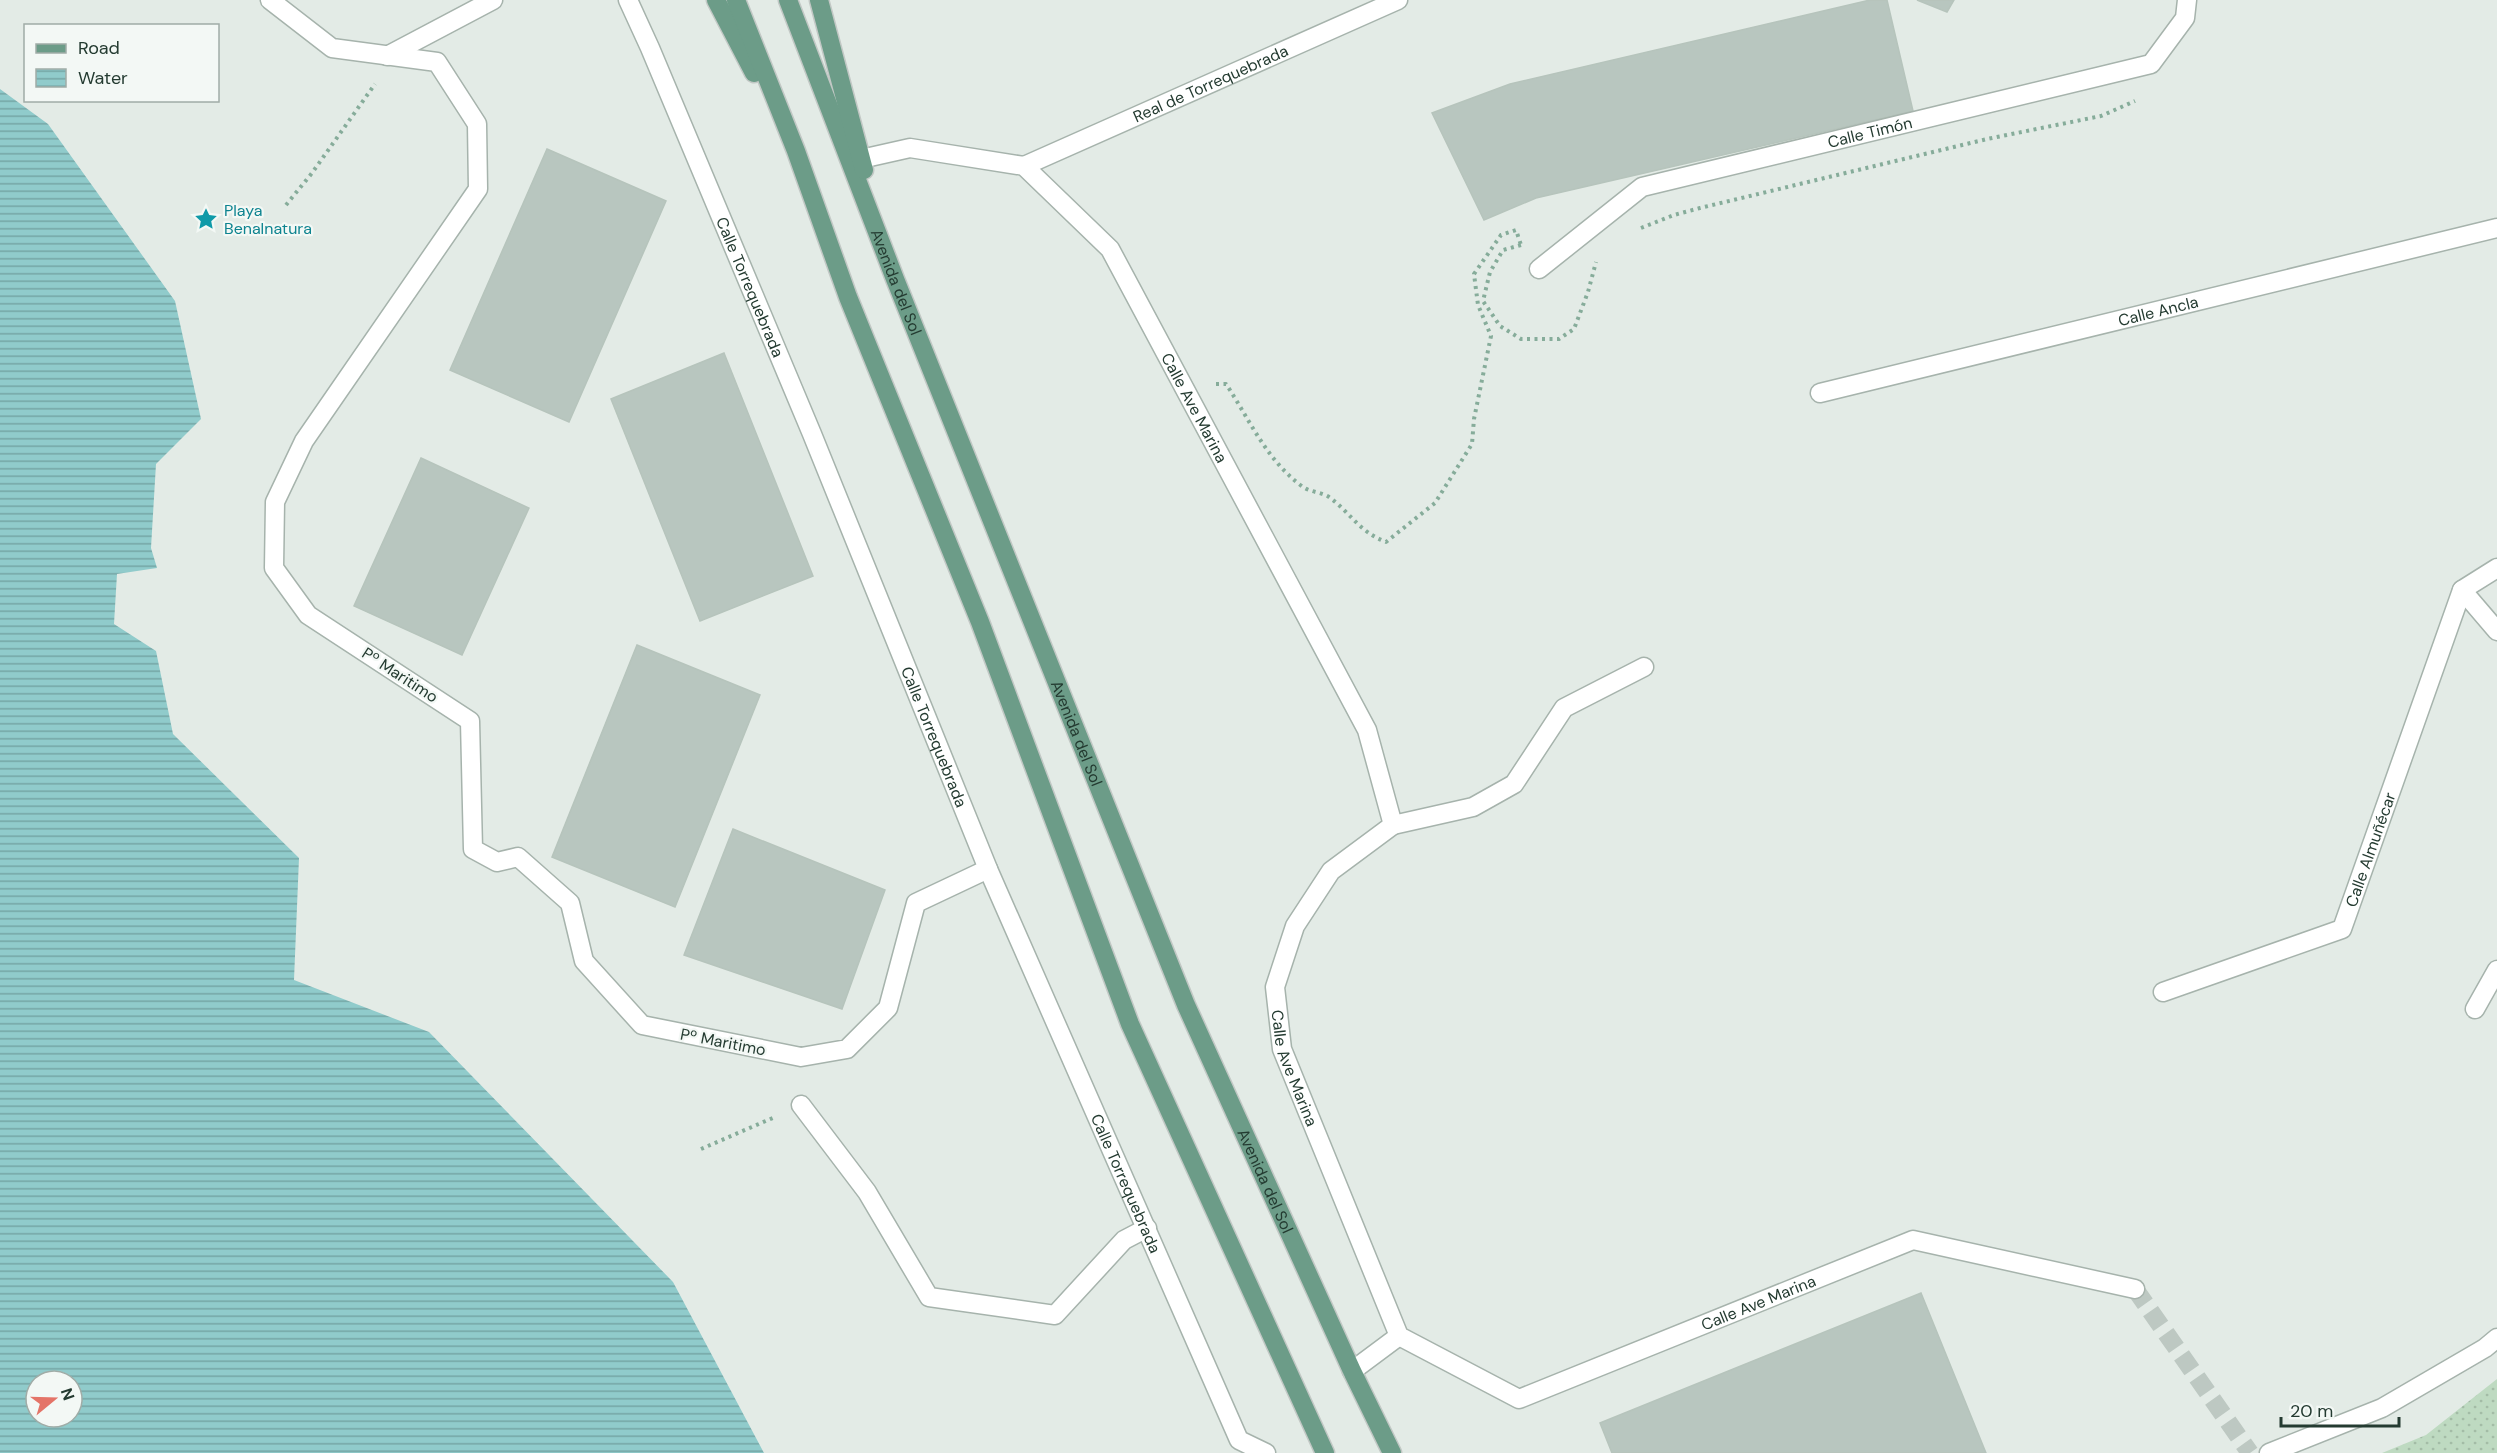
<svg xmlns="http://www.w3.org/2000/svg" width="2497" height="1453" viewBox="0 0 2497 1453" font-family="'DM Sans',sans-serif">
<defs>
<pattern id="grass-dots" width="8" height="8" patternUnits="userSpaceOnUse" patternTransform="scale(1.5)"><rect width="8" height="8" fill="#bedac1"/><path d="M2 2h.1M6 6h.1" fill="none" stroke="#a3bca6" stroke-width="1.8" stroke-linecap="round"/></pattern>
<pattern id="water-rules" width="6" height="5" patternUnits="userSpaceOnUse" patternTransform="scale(1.5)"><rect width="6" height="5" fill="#90cbcb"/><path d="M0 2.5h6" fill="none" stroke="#75a6a5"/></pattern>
</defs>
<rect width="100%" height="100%" fill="#e3ebe6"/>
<polygon fill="url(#grass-dots)" points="2497,1379 2497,1453 2382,1453 2426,1435"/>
<path fill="url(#water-rules)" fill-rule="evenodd" d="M0,89l48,35 127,177 26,118 -45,45 -5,84 6,20 -40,6 -3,50 42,27 17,83 126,124 -5,122 135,52 244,250 91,171h-764zM36,1381h36v36h-36z"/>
<g fill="#b8c6bf" stroke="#b6c4bc" stroke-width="1.5">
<polygon points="1870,0 1887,0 1913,111 1536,198 1484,220 1432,113 1510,84"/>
<polygon points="1917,0 1954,0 1947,12"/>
<polygon points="547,149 666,201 569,422 450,370"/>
<polygon points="724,353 813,576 700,621 611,399"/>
<polygon points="421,458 529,508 462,655 354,606"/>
<polygon points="637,645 760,695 675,907 552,857"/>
<polygon points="733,829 885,890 842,1009 684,955"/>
<polygon points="1921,1293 1986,1453 1612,1453 1600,1423"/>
</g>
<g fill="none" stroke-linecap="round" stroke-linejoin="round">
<polyline stroke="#bdc8c2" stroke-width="18" stroke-dasharray="18 9" stroke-linecap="butt" points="2135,1289 2250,1453"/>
<g stroke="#a6b3ac" stroke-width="21">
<g id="minor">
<polyline points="270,0 332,48 437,62 477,124 478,189 304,441 275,502 274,568 308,615 470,721 473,849 497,862 518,857 570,903 584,961 642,1025 801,1057 847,1049 888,1008 916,903 988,869"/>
<path id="s1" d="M628,0l22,48 162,386 176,435 251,571 27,13"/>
<polyline points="387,56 493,0"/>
<path id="s2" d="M861,159l49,-11 114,18 86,83 257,481 26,95 -62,46 -36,55 -20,61 7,62 117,287 120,63 394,-159 222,49"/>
<path id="s3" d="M1024,166l374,-166"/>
<path id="s4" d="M1539,269l103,-82 509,-123 34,-46 2,-18"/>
<path id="s5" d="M1820,393l677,-165"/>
<polyline points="2462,590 2497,631"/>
<polyline points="1393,825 1473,807 1514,784 1564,708 1644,667"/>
<path id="s6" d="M2163,992l179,-63 120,-339 35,-22"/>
<polyline points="2475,1009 2497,970"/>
<polyline points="801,1105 867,1192 929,1297 1055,1315 1124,1240 1147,1228"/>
<polyline points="1352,1371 1399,1336"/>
<polyline points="2269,1453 2382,1408 2485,1348 2497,1338"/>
</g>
</g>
<g stroke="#c2c8c5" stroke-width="21">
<g id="major">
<polyline points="716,0 754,73"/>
<polyline points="736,0 796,151 848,297 980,622 1130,1024 1325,1453"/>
<path id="s7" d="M788,0l107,279 291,726 166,366 40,82"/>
<polyline points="819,0 864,170"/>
</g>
</g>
<g stroke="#86ac9a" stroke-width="4" stroke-dasharray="3 4.5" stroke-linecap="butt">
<polyline points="286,205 312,173 375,84"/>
<polyline points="1641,228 1674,215 1700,208 1987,139 2101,116 2135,101"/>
<polyline points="1521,245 1503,250 1490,272 1483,301 1500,326 1521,339 1559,339 1574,329 1588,292 1596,262"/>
<path d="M1216,384h10c24,36 40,76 77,103 7,5 18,5 26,10 22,16 29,34 57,45l49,-39 37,-59 2,-25 17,-83 -13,-31 -4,-31 27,-39 15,-5 5,15"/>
<polyline points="701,1149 775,1117"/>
</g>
<use href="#minor" stroke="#fff" stroke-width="18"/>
<use href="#major" stroke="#6c9c88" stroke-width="18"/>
</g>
<defs>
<g id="sight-bare" transform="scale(1.8)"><path d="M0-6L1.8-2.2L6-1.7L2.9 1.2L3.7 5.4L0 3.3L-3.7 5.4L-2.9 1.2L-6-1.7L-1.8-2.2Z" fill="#0f9aa8" stroke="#f3f8f5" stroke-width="2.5" paint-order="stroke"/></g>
</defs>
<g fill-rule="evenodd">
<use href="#sight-bare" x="206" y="219"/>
</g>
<g text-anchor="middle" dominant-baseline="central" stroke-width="4.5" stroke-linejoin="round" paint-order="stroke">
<g font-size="16" fill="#243b31" stroke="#f3f8f5">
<text stroke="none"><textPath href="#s3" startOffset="204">Real de Torrequebrada</textPath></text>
<text stroke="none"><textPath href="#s4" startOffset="366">Calle Timón</textPath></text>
<text stroke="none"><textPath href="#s7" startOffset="302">Avenida del Sol</textPath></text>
<text stroke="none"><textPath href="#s1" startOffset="312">Calle Torrequebrada</textPath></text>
<text stroke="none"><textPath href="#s5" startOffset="348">Calle Ancla</textPath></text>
<text stroke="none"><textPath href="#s2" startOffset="465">Calle Ave Marina</textPath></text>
<text transform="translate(400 675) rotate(33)">Pº Maritimo</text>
<text stroke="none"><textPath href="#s7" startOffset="788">Avenida del Sol</textPath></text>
<text stroke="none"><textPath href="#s1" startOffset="798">Calle Torrequebrada</textPath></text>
<text stroke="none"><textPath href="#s6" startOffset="274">Calle Almuñécar</textPath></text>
<text transform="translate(723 1042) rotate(11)">Pº Maritimo</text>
<text stroke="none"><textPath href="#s2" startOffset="1220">Calle Ave Marina</textPath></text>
<text stroke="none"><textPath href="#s7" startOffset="1274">Avenida del Sol</textPath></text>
<text stroke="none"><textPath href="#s1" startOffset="1284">Calle Torrequebrada</textPath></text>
<text stroke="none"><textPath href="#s2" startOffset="1902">Calle Ave Marina</textPath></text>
</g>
<g font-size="16" fill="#0d838f" stroke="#f3f8f5" text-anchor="start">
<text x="224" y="210">Playa<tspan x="224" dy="18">Benalnatura</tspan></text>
</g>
</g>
<rect x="24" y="24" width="195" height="78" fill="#f3f8f5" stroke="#a0aca7" stroke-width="1.5"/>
<rect x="36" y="44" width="30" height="9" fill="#6c9c88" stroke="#a0aca7" stroke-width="1.5"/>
<text x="78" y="54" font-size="18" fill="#243b31">Road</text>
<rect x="36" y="69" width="30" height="18" fill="url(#water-rules)" stroke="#a0aca7" stroke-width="1.5"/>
<text x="78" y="84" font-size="18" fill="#243b31">Water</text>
<g transform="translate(54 1399) rotate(71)"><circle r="28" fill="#f3f8f5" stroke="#a0aca7" stroke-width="1.5"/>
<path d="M0-4.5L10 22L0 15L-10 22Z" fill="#e47468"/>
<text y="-9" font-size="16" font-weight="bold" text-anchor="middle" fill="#243b31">N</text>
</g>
<path d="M2281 1417v9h118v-9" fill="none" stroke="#243b31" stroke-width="3"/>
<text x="2290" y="1417" font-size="18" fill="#243b31" stroke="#f3f8f5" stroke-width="4.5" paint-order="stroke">20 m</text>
</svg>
